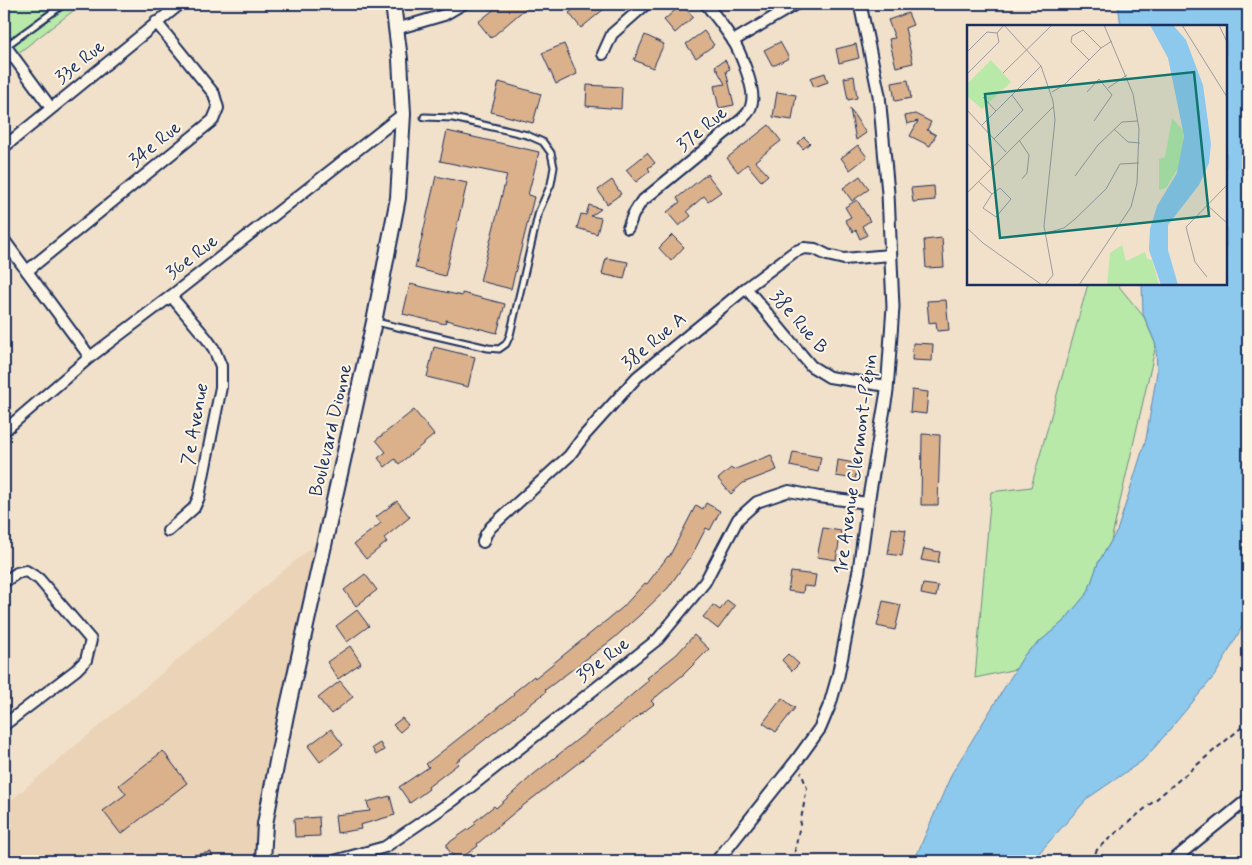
<svg xmlns="http://www.w3.org/2000/svg" width="1252" height="865" viewBox="0 0 1252 865" font-family="Mynerve,sans-serif">
<rect width="100%" height="100%" fill="#f2e1ca"/>
<filter id="ink" filterUnits="userSpaceOnUse"><feTurbulence type="fractalNoise" baseFrequency=".02" numOctaves="2"/><feDisplacementMap in="SourceGraphic" scale="10" xChannelSelector="R" yChannelSelector="G"/><feConvolveMatrix kernelMatrix="1 2 1 2 8 2 1 2 1" color-interpolation-filters="sRGB"/></filter>
<g filter="url(#ink)">
<polygon fill="#ebd3b7" points="327,534 263,861 4,861 4,806"/>
<g fill="#b8e9a8" stroke="#6a8c83">
<polygon points="4,4 82,4 4,64"/>
<polygon points="1088,284 1117,284 1144,317 1156,345 1111,541 1098,563 1088,592 1064,621 1025,654 1016,669 975,678 991,492 1031,487"/>
</g>
<polygon fill="#8dc8ed" stroke="#5f8bb4" points="1118,4 1248,4 1248,616 1216,674 1155,747 1142,761 1088,798 1032,861 914,861 952,773 1025,654 1064,621 1088,592 1098,563 1117,531 1146,439 1157,372 1156,345 1143,314 1142,284 1226,284 1226,26 1121,26"/>
<g fill="#dbb18c" stroke="#1b2f5e">
<polygon points="501,4 522,4 526,8 491,38 478,22"/>
<polygon points="580,4 599,4 604,9 581,28 569,13"/>
<polygon points="682,4 693,17 675,33 664,20"/>
<polygon points="908,13 913,25 905,28 913,63 896,67 889,39 895,38 888,20"/>
<polygon points="704,31 714,45 696,58 686,44"/>
<polygon points="645,35 664,44 653,68 634,60"/>
<polygon points="780,42 789,58 775,65 772,65 764,50"/>
<polygon points="564,44 577,74 556,84 542,53"/>
<polygon points="856,44 859,58 839,63 836,49"/>
<polygon points="725,60 730,69 726,71 734,105 719,108 714,86 725,84 715,66"/>
<polygon points="825,73 828,82 814,87 810,78"/>
<polygon points="854,76 857,98 848,100 844,78"/>
<polygon points="908,80 911,98 895,101 892,83"/>
<polygon points="499,82 541,94 533,123 491,112"/>
<polygon points="587,85 622,87 621,109 586,106"/>
<polygon points="777,92 796,95 792,120 773,117"/>
<polygon points="850,109 866,133 856,140"/>
<polygon points="915,114 931,122 927,130 936,135 930,146 910,136 918,121 907,124 905,116"/>
<polygon points="769,125 781,141 755,161 768,175 761,181 747,164 738,172 727,158"/>
<polygon points="447,131 539,152 528,195 534,197 511,289 480,281 507,175 440,161"/>
<polygon points="804,137 810,143 803,149 798,143"/>
<polygon points="858,145 867,157 850,170 841,158"/>
<polygon points="647,153 655,163 648,168 650,171 636,182 626,170"/>
<polygon points="707,174 721,192 708,201 704,196 687,211 691,216 679,226 667,212 680,202 677,198"/>
<polygon points="436,176 467,183 445,276 415,268"/>
<polygon points="860,176 869,189 852,201 843,188"/>
<polygon points="612,180 621,194 607,204 598,190"/>
<polygon points="934,186 935,200 913,202 911,188"/>
<polygon points="857,200 870,221 862,226 867,235 860,239 856,230 853,232 845,220 851,217 845,207"/>
<polygon points="589,205 601,209 591,216 601,218 597,234 577,228 581,214 586,215"/>
<polygon points="672,235 684,247 671,261 659,248"/>
<polygon points="942,238 944,267 926,268 924,240"/>
<polygon points="606,258 628,262 624,279 602,274"/>
<polygon points="410,284 462,296 462,293 505,304 497,333 446,320 445,324 403,314"/>
<polygon points="946,300 949,330 937,331 936,322 929,323 927,301"/>
<polygon points="913,343 933,344 932,361 912,360"/>
<polygon points="434,347 475,357 468,387 427,377"/>
<polygon points="912,390 928,392 926,414 910,412"/>
<polygon points="414,410 434,435 399,464 395,459 385,467 378,458 386,452 376,440"/>
<polygon points="922,434 940,435 938,505 921,505"/>
<polygon points="793,452 821,457 818,472 790,466"/>
<polygon points="771,455 777,470 743,483 731,494 718,479 731,468 733,470"/>
<polygon points="838,460 854,463 853,468 857,469 855,479 836,476"/>
<polygon points="397,501 410,517 384,538 387,542 366,559 354,544 381,523 376,517"/>
<polygon points="706,503 720,511 710,530 706,528 690,559 689,558 668,588 641,614 613,639 545,690 546,692 456,762 458,764 428,787 429,789 410,803 399,787 429,767 426,764 514,695 513,693 534,676 535,678 622,608 645,583 647,584 668,556 669,557 696,505 703,509"/>
<polygon points="823,528 841,531 836,560 817,557"/>
<polygon points="892,528 906,530 902,556 888,554"/>
<polygon points="924,549 940,552 938,563 921,560"/>
<polygon points="791,572 816,575 814,587 804,586 803,593 788,591"/>
<polygon points="365,574 377,590 356,606 344,590"/>
<polygon points="923,584 938,586 936,597 921,594"/>
<polygon points="727,600 735,606 718,629 703,617 713,605 720,610"/>
<polygon points="883,601 901,605 895,630 877,626"/>
<polygon points="357,610 369,626 347,642 336,626"/>
<polygon points="694,635 709,649 684,674 651,701 654,704 515,812 477,844 478,846 457,861 447,848 447,844 476,824 474,822 494,806 496,808 534,774 620,706 620,705 649,680 647,678 677,654"/>
<polygon points="350,646 361,663 338,679 327,662"/>
<polygon points="788,654 799,664 792,671 782,660"/>
<polygon points="340,681 353,697 331,714 318,698"/>
<polygon points="782,698 795,708 776,732 763,723"/>
<polygon points="402,718 408,725 400,732 393,725"/>
<polygon points="331,729 343,745 320,762 308,746"/>
<polygon points="380,743 384,750 376,755 372,748"/>
<polygon points="163,751 187,783 121,834 103,811 126,794 119,785"/>
<polygon points="390,796 395,815 360,825 361,829 337,833 335,815 370,811 367,802"/>
<polygon points="319,817 320,836 295,837 294,819"/>
<polygon points="211,852 213,861 185,861 184,857"/>
</g>
<g fill="none" stroke-linecap="round" stroke-linejoin="round">
<g stroke="#1b2f5e" stroke-width="9">
<g id="service">
<polyline points="6,46 64,4"/>
<polyline points="376,322 488,348 499,349 506,344 510,335 539,211 551,184 554,167 551,153 543,142 527,135 453,118 424,117"/>
</g>
</g>
<g stroke="#1b2f5e" stroke-width="14">
<g id="minor">
<polyline points="396,29 444,15 463,4"/>
<polyline points="733,41 796,4"/>
<polyline points="4,44 51,108"/>
<polyline points="603,54 612,34 646,4"/>
<polyline points="4,147 180,4"/>
<path d="M628,228l5,-13 8,-13 101,-83c5,-5 9,-9 10,-17 3,-14 -12,-51 -20,-63 -8,-12 -17,-24 -26,-35"/>
<polyline points="4,240 90,357"/>
<polyline points="27,271 213,120 218,108 214,94 156,22"/>
<polyline points="746,288 811,366 829,377 887,386"/>
<polyline points="4,431 90,357 171,296 403,114"/>
<polyline points="168,531 194,508 199,497 221,387 221,366 214,349 207,339 171,296"/>
<polyline points="483,542 486,534 491,527 569,456 584,436 637,377 746,288 794,252 804,248 815,249 827,255 844,259 890,255"/>
<polyline points="4,582 17,573 26,571 39,579 91,640 86,660 76,670 4,725"/>
<polyline points="334,861 385,847 454,800 658,639 705,582 738,519 757,502 789,491 819,497 868,503"/>
<polyline points="1172,861 1248,799"/>
</g>
</g>
<g stroke="#1b2f5e" stroke-width="15">
<polyline id="tertiary" points="717,861 797,760 820,728 830,704 838,676 859,570 868,503 887,391 893,307 888,193 879,95 860,4"/>
</g>
<g stroke="#1b2f5e" stroke-width="18">
<polyline id="secondary" points="263,861 265,824 286,715 374,322 398,198 403,114 400,59 393,4"/>
</g>
<g stroke="#1b2f5e" stroke-width="2" stroke-dasharray="5 4" stroke-linecap="butt">
<polyline points="793,861 807,788 801,772"/>
<polyline points="1091,861 1098,848 1248,722"/>
</g>
<use href="#service" stroke="#fcf5e5" stroke-width="5"/>
<use href="#minor" stroke="#fcf5e5" stroke-width="10"/>
<use href="#tertiary" stroke="#fcf5e5" stroke-width="11"/>
<use href="#secondary" stroke="#fcf5e5" stroke-width="14"/>
</g>
</g>
<g text-anchor="middle" dominant-baseline="central" stroke-width="4" stroke-linejoin="round" paint-order="stroke">
<g font-size="19" fill="#1b2f5e" stroke="#fcf5e5">
<text transform="translate(80 62) rotate(-39)">33e Rue</text>
<text transform="translate(702 129) rotate(-40)">37e Rue</text>
<text transform="translate(155 144) rotate(-39)">34e Rue</text>
<text transform="translate(192 257) rotate(-38)">36e Rue</text>
<text transform="translate(799 322) rotate(49)">38e Rue B</text>
<text transform="translate(654 341) rotate(-40)">38e Rue A</text>
<text transform="translate(195 424) rotate(-80)">7e Avenue</text>
<text transform="translate(331 430) rotate(-77)">Boulevard Dionne</text>
<text transform="translate(856 464) rotate(-82)">1re Avenue Clermont-Pépin</text>
<text transform="translate(603 660) rotate(-38)">39e Rue</text>
</g>
</g>
<g transform="translate(967 25)">
<rect width="260" height="260" fill="#f2e1ca"/>
<path d="M24,35l20,22 -29,27 -15,-13v-12zM205,93l12,13 -4,34 -14,23 -7,2v-31l6,-2zM155,220l4,16 19,-9 2,7 5,1 7,25h-52l3,-32z" fill="#b8e9a8"/>
<path d="M183,0h23l13,15 17,45 8,59 -2,19 -10,22 -31,40v25l10,35h-17l-12,-35 1,-21 7,-23 20,-33 7,-37 -16,-78z" fill="#8dc8ed"/>
<path fill="none" stroke="#9c9a9f" stroke-width="1" d="M37,0l37,41 12,35 2,19 -11,106 9,49 -8,10M215,0l45,72M252,0l8,17M0,27l20,-20 10,1 7,-8M122,35l-18,-18 1,-6 11,-6 18,18M36,48l49,-48M0,49l32,-32 -2,-9M141,63l19,-13M85,67l12,-7 37,-37 11,-7M120,67l12,-13 13,16 -18,26M16,72l13,14M0,85l39,42M15,100l59,-59M147,104l14,13 12,1M27,114l29,-29 -11,-15M52,115l10,15 -2,18 -5,6M0,118l24,25M108,151l23,-31 24,-23 16,-1M11,156l14,13 -9,14 13,9 15,-18 -11,-11 -8,6M0,168l87,-87M240,180l20,18M0,203l16,15 59,42M79,208l18,-5 11,-9 31,-30 14,-25 19,-1M240,252l-12,-15 -9,-35 41,-42M112,260l52,-78 6,-24 2,-54 -6,-35 -29,-69"/>
<path fill="#0f766e" fill-opacity="0.15" stroke="#0f766e" stroke-width="2.5" d="M227,47l15,144 -209,22 -15,-144z"/>
<rect width="260" height="260" fill="none" stroke="#1b2f5e" stroke-width="2.5"/>
</g>
<rect width="1252" height="865" fill="none" stroke="#fcf5e5" stroke-width="20"/>
<rect x="10" y="10" width="1232" height="845" fill="none" stroke="#1b2f5e" stroke-width="2" filter="url(#ink)"/>
</svg>
